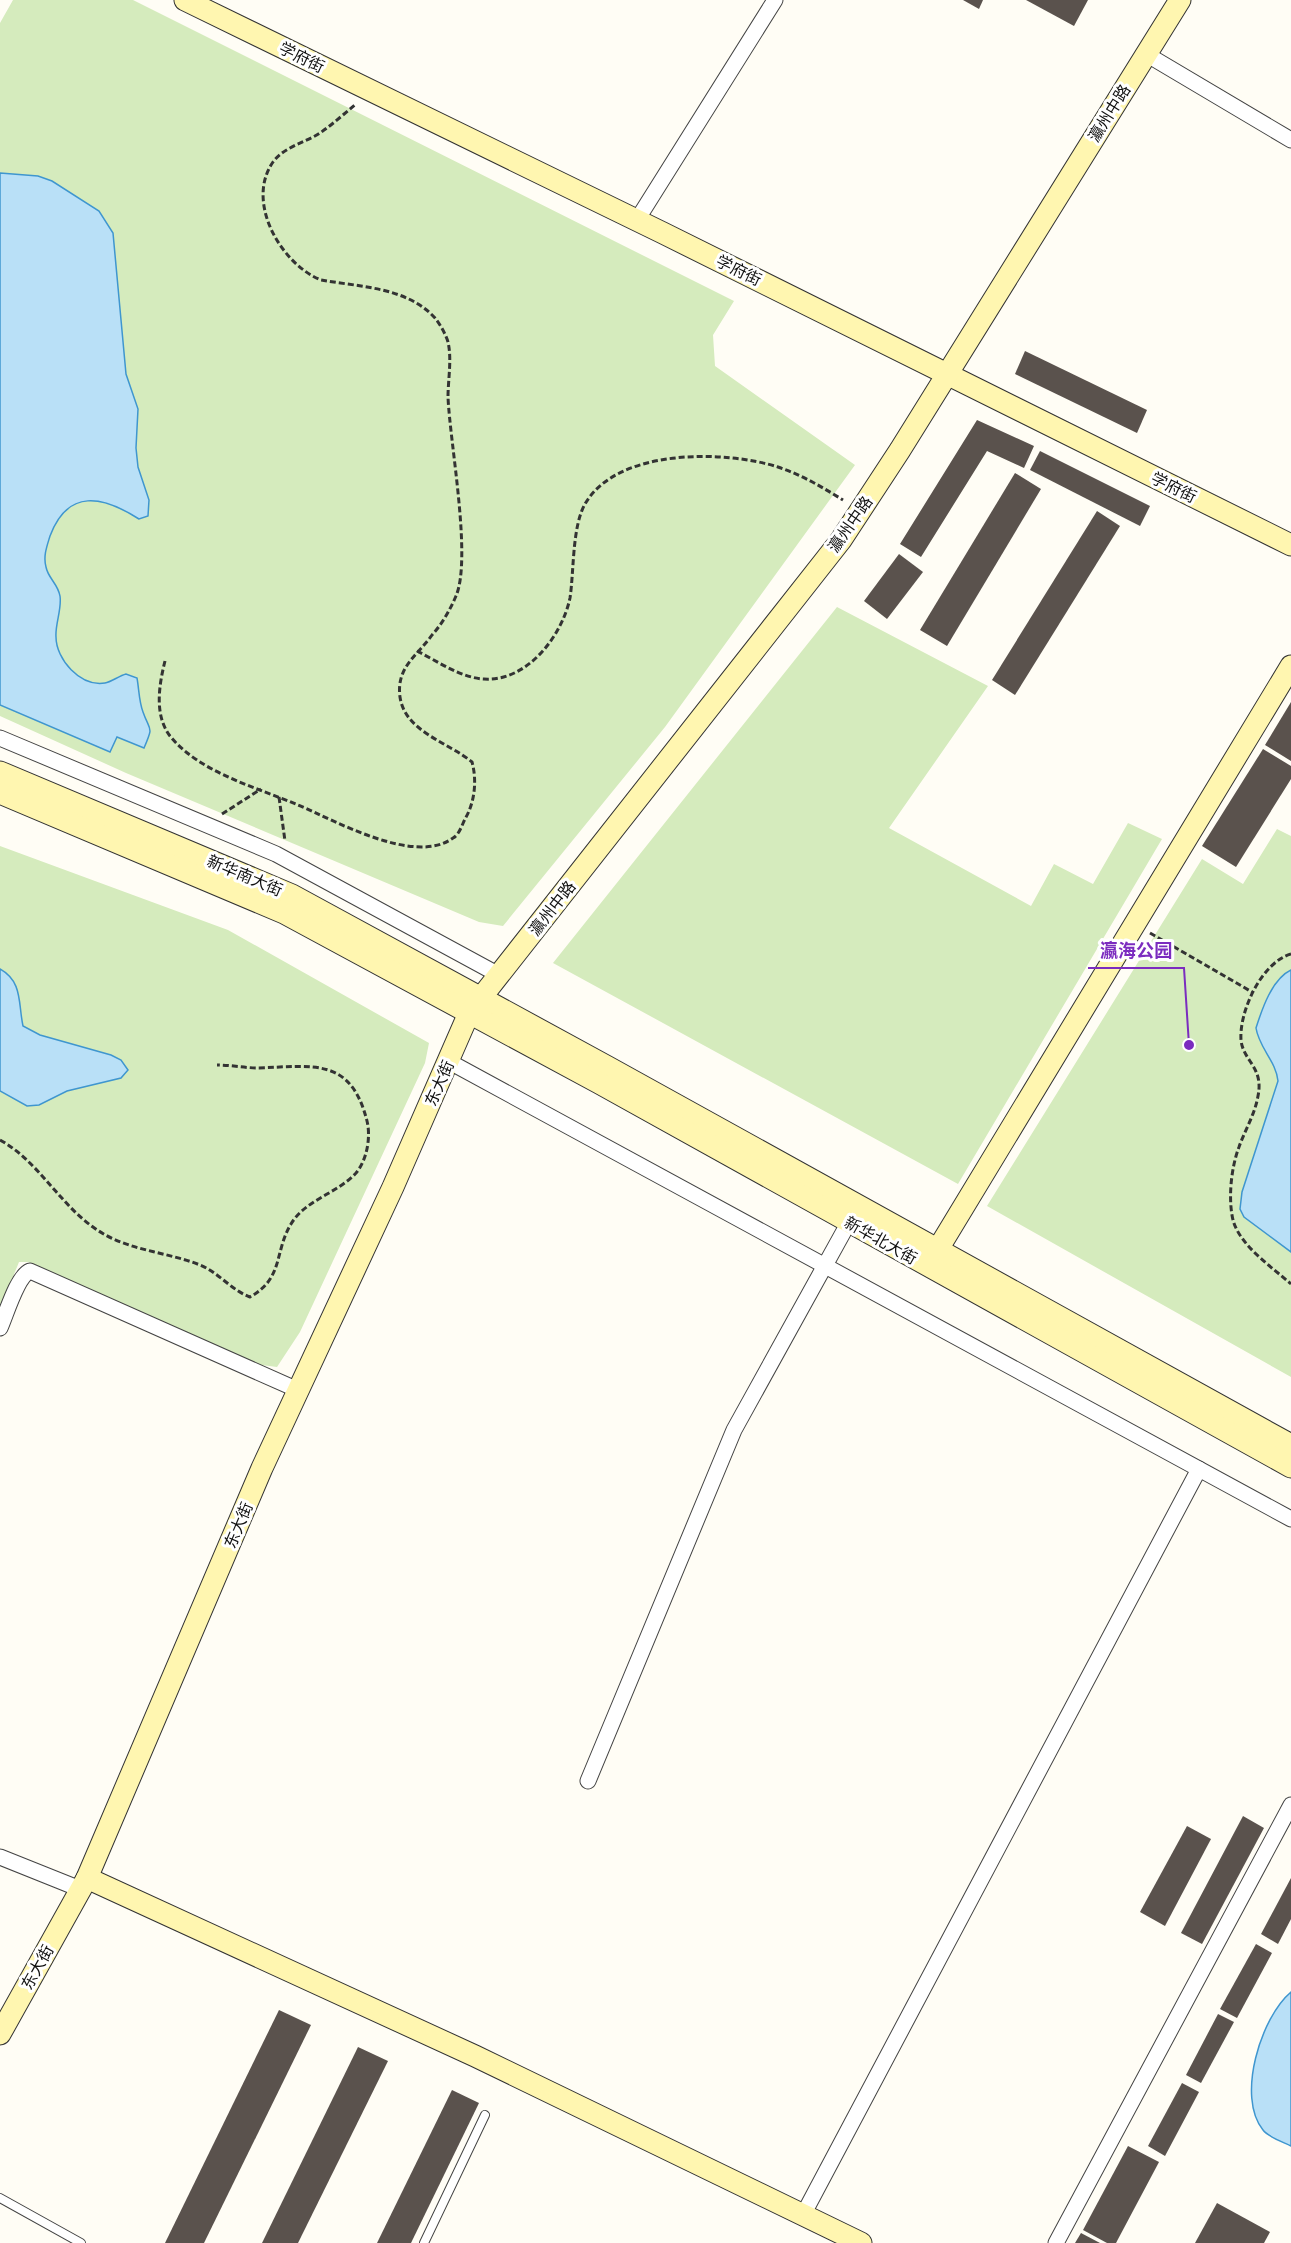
<svg xmlns="http://www.w3.org/2000/svg" width="1291" height="2243" viewBox="0 0 1291 2243" font-family="'PT Serif','Noto Sans SC',serif">
<rect width="100%" height="100%" fill="#fffdf5"/>
<g fill="#d5ebbd">
<polygon points="13,0 133,0 734,301 713,335 715,366 855,465 665,727 503,926 479,922 126,773 0,716 0,23"/>
<polygon points="837,607 988,686 889,828 1031,906 1054,864 1093,884 1128,823 1162,839 958,1184 553,963"/>
<polygon points="1277,829 1291,836 1291,1377 987,1206 1202,859 1243,884"/>
<polygon points="0,846 228,930 429,1043 425,1063 300,1332 277,1367 254,1364 28,1262 19,1262 0,1309"/>
</g>
<g fill="#b9e0f7" stroke="#3f96cf" stroke-width="1.5">
<path d="M0,173l38,3 14,5 47,30 14,22 13,141 12,35 -2,39 2,19 11,33 -1,16 -9,3c-36,-23 -71,-31 -89,17 -3,10 -7,20 -4,31 2,11 12,17 14,29 2,13 -5,28 -4,41 0,22 24,50 49,46 6,-1 14,-7 21,-9l11,4c2,11 2,24 6,34 7,20 11,13 1,36l-27,-11 -7,15 -110,-47z"/>
<path d="M0,969c23,13 18,34 23,57l17,9 71,20 10,5 7,10 -7,8 -54,13 -28,14 -12,1 -27,-15z"/>
<path d="M1291,970v282l-47,-35 -4,-8 2,-17 36,-111c-2,-20 -19,-33 -22,-53 6,-19 16,-49 35,-58z"/>
<path d="M1291,1992v154c-8,-4 -23,-9 -28,-16 -27,-33 -2,-113 28,-138z"/>
</g>
<g fill="#5a524d">
<polygon points="963,0 983,0 979,9"/>
<polygon points="1026,0 1088,0 1074,26"/>
<polygon points="1025,351 1147,410 1137,433 1015,374"/>
<polygon points="977,420 1034,446 1024,468 987,451 921,557 900,544"/>
<polygon points="1040,451 1150,506 1140,526 1030,470"/>
<polygon points="1015,473 1041,489 947,646 920,630"/>
<polygon points="1097,511 1120,526 1015,695 992,680"/>
<polygon points="899,554 923,572 887,619 864,601"/>
<polygon points="1291,702 1291,761 1265,745"/>
<polygon points="1263,749 1291,766 1291,779 1236,867 1202,846"/>
<polygon points="1243,1816 1264,1828 1202,1944 1181,1933"/>
<polygon points="1187,1826 1211,1839 1165,1926 1140,1912"/>
<polygon points="1291,1878 1291,1919 1278,1944 1261,1934"/>
<polygon points="1256,1944 1272,1953 1237,2018 1220,2009"/>
<polygon points="279,2010 311,2025 204,2243 165,2243"/>
<polygon points="1218,2014 1234,2022 1201,2083 1186,2075"/>
<polygon points="358,2047 388,2061 298,2243 262,2243"/>
<polygon points="1182,2083 1199,2092 1165,2156 1148,2146"/>
<polygon points="452,2090 479,2103 411,2243 377,2243"/>
<polygon points="1128,2146 1159,2162 1116,2243 1107,2243 1083,2230"/>
<polygon points="1217,2203 1270,2232 1264,2243 1195,2243"/>
<polygon points="1081,2233 1100,2243 1075,2243"/>
</g>
<g fill="none" stroke-linecap="round" stroke-linejoin="round">
<g stroke="#444" stroke-width="10">
<g id="lane">
<polyline points="0,2198 81,2243"/>
<polyline points="424,2243 485,2115"/>
</g>
</g>
<g stroke="#444" stroke-width="17">
<g id="street">
<polyline points="1146,54 1291,140"/>
<polyline points="637,220 775,0"/>
<polyline points="0,738 276,854 499,975"/>
<polyline points="448,1061 1291,1519"/>
<path d="M0,1328c6,-13 17,-52 30,-57l268,119"/>
<polyline points="588,1781 734,1430 849,1222"/>
<polyline points="0,1857 80,1889"/>
<polyline points="803,2215 1199,1469"/>
<polyline points="1056,2243 1291,1805"/>
</g>
</g>
<g stroke="#333" stroke-width="23">
<g id="secondary">
<polyline points="185,0 663,233 1291,545"/>
<polyline points="0,772 292,895 608,1067 1291,1445"/>
<polyline points="0,793 284,913 599,1083 1291,1467"/>
<polyline points="938,1249 1291,666"/>
<polyline points="87,1878 475,2056 861,2243"/>
<polyline points="0,2034 87,1878 262,1468 393,1187 469,1013 841,540 900,450 1180,0"/>
</g>
</g>
<g stroke="#333" stroke-width="3" stroke-dasharray="6 3" stroke-linecap="butt">
<path d="M417,651c20,10 44,27 67,28 43,3 78,-43 86,-81 4,-26 2,-71 15,-94 32,-56 140,-54 193,-37 24,8 44,20 65,33"/>
<path d="M165,661c-6,24 -11,54 5,75 30,37 86,51 128,69 38,16 117,61 155,33 6,-3 9,-13 12,-19 10,-17 12,-39 7,-57 -24,-20 -67,-30 -72,-65 -4,-30 17,-41 32,-62 10,-11 18,-25 24,-39 16,-38 -6,-152 -8,-199 0,-17 4,-38 0,-55 -2,-7 -8,-18 -13,-24 -28,-31 -75,-31 -114,-38 -40,-16 -76,-78 -48,-118 12,-16 32,-19 47,-29 13,-9 25,-20 36,-29"/>
<polyline points="279,797 285,841"/>
<polyline points="222,814 261,789"/>
<polyline points="1150,933 1252,992"/>
<path d="M1291,954c-29,8 -52,57 -50,86 2,21 23,27 17,56 -3,18 -13,34 -19,51 -8,21 -11,52 -6,73 7,26 39,47 58,64"/>
<path d="M0,1140c38,21 58,62 93,87 32,24 72,24 107,38 18,7 31,25 50,32 34,-19 24,-45 41,-73 14,-24 47,-31 65,-51 11,-13 15,-36 11,-52 -16,-64 -54,-55 -108,-53 -14,0 -28,-3 -42,-3"/>
</g>
<use href="#lane" stroke="#fff" stroke-width="8"/>
<use href="#street" stroke="#fff" stroke-width="15"/>
<use href="#secondary" stroke="#fff6b0" stroke-width="21"/>
</g>
<g text-anchor="middle" dominant-baseline="central" stroke-width="6" stroke-linejoin="round" paint-order="stroke">
<g font-size="16" fill="#111" stroke="#fff">
<text transform="translate(302 57) rotate(26)">学府街</text>
<text transform="translate(1109 113) rotate(-58)">瀛州中路</text>
<text transform="translate(739 270) rotate(26)">学府街</text>
<text transform="translate(1174 487) rotate(26)">学府街</text>
<text transform="translate(850 524) rotate(-55)">瀛州中路</text>
<text transform="translate(245 875) rotate(23)">新华南大街</text>
<text transform="translate(552 908) rotate(-52)">瀛州中路</text>
<text transform="translate(439 1083) rotate(-66)">东大街</text>
<text transform="translate(881 1240) rotate(29)">新华北大街</text>
<text transform="translate(238 1525) rotate(-67)">东大街</text>
<text transform="translate(37 1967) rotate(-61)">东大街</text>
</g>
</g>
<path fill="none" stroke="#7b2cbf" stroke-width="2" d="M1189 1045L1184 968H1088"/>
<circle fill="#7b2cbf" stroke="#fff" stroke-width="2" cx="1189" cy="1045" r="6"/>
<g font-size="18" text-anchor="middle" font-weight="bold" fill="#7b2cbf" stroke="#fff" stroke-width="6" stroke-linejoin="round" paint-order="stroke">
<text x="1136" y="957">瀛海公园</text>
</g>
</svg>
